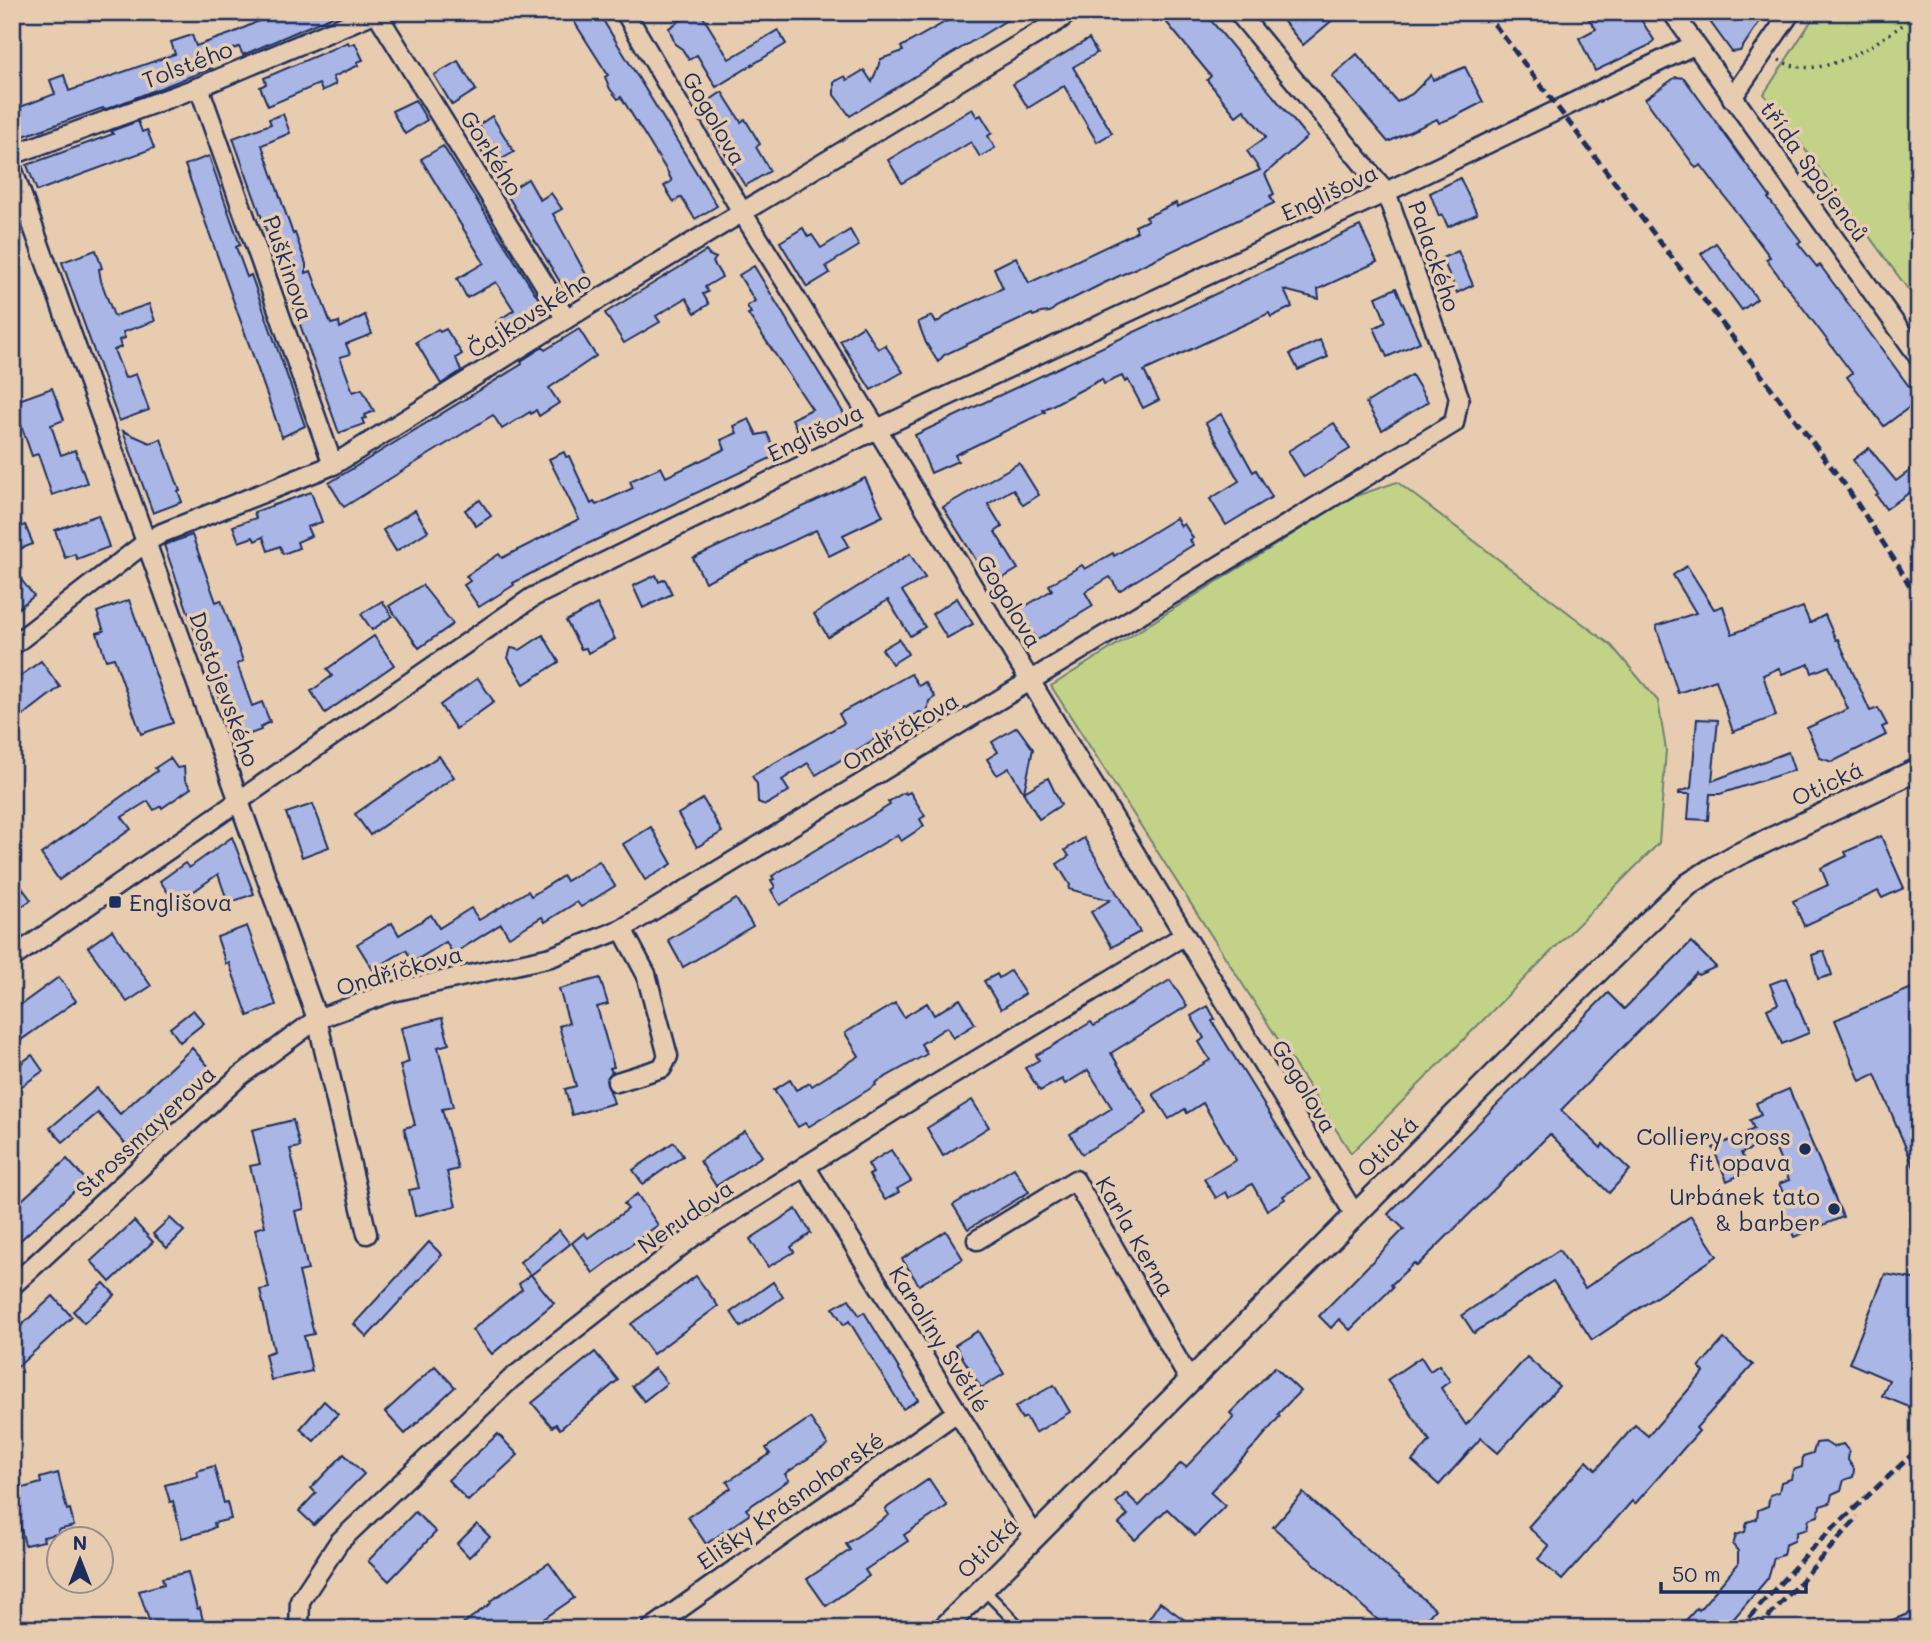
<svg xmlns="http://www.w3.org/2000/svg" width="1931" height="1641" viewBox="0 0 1931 1641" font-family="Mali,sans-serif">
<rect width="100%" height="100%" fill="#e8ccaf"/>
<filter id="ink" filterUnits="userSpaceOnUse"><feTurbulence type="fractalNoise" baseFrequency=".0143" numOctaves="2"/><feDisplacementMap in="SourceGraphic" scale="14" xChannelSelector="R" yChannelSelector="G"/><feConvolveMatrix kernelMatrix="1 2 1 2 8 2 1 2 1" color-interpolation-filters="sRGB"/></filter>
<g filter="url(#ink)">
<g fill="#c2d388" stroke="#6e8173" stroke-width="2">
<polygon points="1817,12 1919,12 1919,304 1764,94"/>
<polygon points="1397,482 1612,646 1658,701 1666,750 1659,843 1351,1153 1051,686 1350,498"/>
</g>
<g fill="#aab6e6" stroke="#1b2f5e" stroke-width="2">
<polygon points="278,12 342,12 243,55 239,47 208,57 212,68 104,110 103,108 18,138 12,123 12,110 55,94 50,80 64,75 69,91 175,54 171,42 192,35 196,46 233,33"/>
<polygon points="568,12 598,12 717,206 695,219 681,197 674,202 664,186 672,181 667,171 621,97 618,99 610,89 605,77 608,75"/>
<polygon points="693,12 700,12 729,59 778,30 786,44 716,87 697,55 689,60 682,49 675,44 669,28"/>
<polygon points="963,12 1020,12 850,116 834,95 834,82 845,76 847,80 864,70 872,82 881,59 903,51 901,47"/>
<polygon points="1158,12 1204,12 1307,137 1265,174 1274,194 1270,196 1274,203 1100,285 1056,307 1050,312 1041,313 1033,316 1032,314 976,340 944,355 938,362 926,343 918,322 932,316 936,323 953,311 1003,288 994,268 1016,257 1029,283 1131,235 1137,231 1135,226 1148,220 1146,217 1176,203 1177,207 1260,170 1247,151 1266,137 1244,110 1236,116 1207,80 1211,76"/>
<polygon points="1276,12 1342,12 1303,45"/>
<polygon points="1584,12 1636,12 1654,40 1650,45 1595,71 1579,38 1596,29"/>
<polygon points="1703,12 1766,12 1740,51 1732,52"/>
<polygon points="1089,39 1097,53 1073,67 1112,133 1097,142 1064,86 1028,108 1013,84"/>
<polygon points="348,42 349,45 355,43 363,60 357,62 359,65 333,77 336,84 322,91 319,84 268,106 260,87 266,84 264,78"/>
<polygon points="1357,54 1397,102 1412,94 1431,75 1433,80 1465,67 1483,102 1452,118 1439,123 1437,119 1388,142 1332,76"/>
<polygon points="458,61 476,90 452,105 434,75"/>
<polygon points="1676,77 1684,78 1770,197 1768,198 1801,241 1798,243 1817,267 1820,265 1919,400 1884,426 1847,377 1852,373 1766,259 1770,257 1701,165 1696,168 1645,99"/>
<polygon points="722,92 741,122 745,119 760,144 756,147 770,171 745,186 698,108"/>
<polygon points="415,100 427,120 405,134 392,111"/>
<polygon points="972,109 977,117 981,115 992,133 988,136 995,148 980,157 971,142 902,183 888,160"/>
<polygon points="283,114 290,133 262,145 293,234 295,233 306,264 306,273 311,271 331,324 339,322 340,328 365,315 372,334 346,344 350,354 340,357 353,392 362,389 374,411 365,415 366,418 362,419 364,424 339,433 233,138 271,124 269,119"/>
<polygon points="492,116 514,152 490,166 472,136 482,130 479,125"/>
<polygon points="138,121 142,132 147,130 154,148 37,191 27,165 113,134 111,131"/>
<polygon points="443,146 545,309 526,320 531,328 508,342 496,322 514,310 496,282 467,298 457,279 484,263 421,159"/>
<polygon points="209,156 240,245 236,247 247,277 251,275 305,426 282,437 185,165"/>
<polygon points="1460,178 1477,214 1448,227 1442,214 1439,216 1430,193"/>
<polygon points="528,179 540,200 551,193 562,209 553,214 594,289 582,296 577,289 568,295 506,193"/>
<polygon points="1360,226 1377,262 1318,289 1319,299 1284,290 1292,307 1271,317 1269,313 1144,371 1159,400 1143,408 1128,380 1125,382 1122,376 1104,384 1102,379 1043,410 1045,412 955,455 958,461 931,473 915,435"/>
<polygon points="803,228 808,237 812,235 821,248 850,230 859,246 826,266 830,273 807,287 780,242"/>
<polygon points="1716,243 1757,299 1742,310 1701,254"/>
<polygon points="96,250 102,268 99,269 101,281 114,316 149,304 155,321 123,332 125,338 119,340 121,347 114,350 125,378 136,374 149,410 119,421 62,262"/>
<polygon points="706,251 709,255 716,258 713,262 722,277 705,287 708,292 703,294 709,304 695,313 686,298 656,316 660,322 624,343 605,313"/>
<polygon points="1458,251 1473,285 1457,293 1442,258"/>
<polygon points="754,266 849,422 803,442 792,419 812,409 748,314 751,313 747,306 755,301 739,275"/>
<polygon points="1396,288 1420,342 1387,357 1374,328 1386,322 1376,297"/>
<polygon points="863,326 878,349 885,345 903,372 871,390 840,341"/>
<polygon points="438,329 440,332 446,329 462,354 456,358 461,371 441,384 416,342"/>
<polygon points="579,329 596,356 549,388 559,403 539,416 536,410 531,414 530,412 502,429 493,415 344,507 329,483 522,364 521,361 543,347 545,350"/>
<polygon points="1320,340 1328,357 1298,370 1290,354"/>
<polygon points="1412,375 1428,402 1382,430 1366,403"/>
<polygon points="52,388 64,420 51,425 61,455 75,450 87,483 52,495 38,454 32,456 13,402"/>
<polygon points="1221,414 1253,472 1256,470 1272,497 1226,525 1210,499 1239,481 1206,423"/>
<polygon points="749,419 757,435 767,433 777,455 581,547 513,583 514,585 479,607 464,585 470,581 466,576 499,554 502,558 579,519 549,459 564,452 566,457 569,456 591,504 594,502 596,505 633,488 630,481 661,467 666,477 725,449 721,440 737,433 734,426"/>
<polygon points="1334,423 1350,449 1304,477 1288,451"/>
<polygon points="123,431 150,443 161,439 180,491 178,491 182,502 153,513"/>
<polygon points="1869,448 1896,481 1919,464 1919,486 1886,509 1876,495 1878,494 1853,460"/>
<polygon points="1019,463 1039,495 1023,505 1013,489 988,504 1002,527 995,532 1018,569 1001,579 999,575 989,581 943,507"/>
<polygon points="865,478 883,516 843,535 849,546 829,556 816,530 705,582 693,558"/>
<polygon points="311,492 322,522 307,527 311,536 297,542 299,548 283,554 280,546 268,551 263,537 255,541 253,537 239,542 233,526 256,518 254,512"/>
<polygon points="480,500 491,516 476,526 465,510"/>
<polygon points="415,510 428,531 396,551 383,530"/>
<polygon points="98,515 109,547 77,559 75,554 65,558 55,530"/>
<polygon points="1176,518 1181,526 1184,524 1193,538 1190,540 1193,545 1119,591 1110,577 1085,592 1093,606 1037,640 1019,610 1052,590 1049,585 1082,565 1085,569 1113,553 1114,556"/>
<polygon points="25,525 33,544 12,552 12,530"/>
<polygon points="192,535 216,602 221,600 243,661 237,664 252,706 262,702 270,722 260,727 261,730 234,740 164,545"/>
<polygon points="910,554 925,578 902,591 925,627 910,636 888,600 828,637 814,614"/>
<polygon points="1687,566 1714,609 1723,606 1732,634 1803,607 1810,623 1825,615 1836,640 1838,639 1870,711 1878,708 1887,725 1882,727 1886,735 1832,762 1820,758 1807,728 1848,709 1829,666 1812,673 1809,664 1782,674 1779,668 1763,675 1776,716 1733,732 1716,680 1678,693 1656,626 1696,613 1673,575"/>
<polygon points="12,568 34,596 12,613"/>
<polygon points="656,575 659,582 665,579 672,594 643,608 633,586"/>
<polygon points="422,585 453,624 419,648 389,606"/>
<polygon points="957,598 973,624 947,638 932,614"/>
<polygon points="129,600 173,723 141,734 114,658 106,660 97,633 104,631 97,612"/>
<polygon points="382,601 392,616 372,630 361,614"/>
<polygon points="597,604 615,639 588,653 586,648 581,649 566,621"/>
<polygon points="543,635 559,662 524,684 508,658 511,648 520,650"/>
<polygon points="374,636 394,665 325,713 311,691 332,676 327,669"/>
<polygon points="899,639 908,654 892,664 882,649"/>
<polygon points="41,661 60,687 12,724 12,682"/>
<polygon points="911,674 919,686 925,682 935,697 929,701 927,713 919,712 816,775 808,763 782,780 789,791 769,803 765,805 758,802 757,784 752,776 844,723 839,714"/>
<polygon points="478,678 494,702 456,729 440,705"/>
<polygon points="1697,719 1718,720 1712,781 1788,752 1794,770 1720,794 1710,794 1708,820 1688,819 1690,794 1679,794 1679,792 1691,788"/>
<polygon points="1017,727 1033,749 1024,792 1048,778 1061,805 1039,819 1009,768 997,775 987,759 998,752 992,742"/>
<polygon points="439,756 454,777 370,835 355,814"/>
<polygon points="170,758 177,768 184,767 185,780 191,788 162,808 161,806 154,810 148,801 122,817 131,829 59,880 41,854 157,771 155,768"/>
<polygon points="905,792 906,794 910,792 925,816 920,819 924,826 901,841 897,835 780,905 771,890 775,887 771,880 774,879 772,876 890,805 888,802"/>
<polygon points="703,799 722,832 697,847 678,814"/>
<polygon points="313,804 329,847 302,857 286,813"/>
<polygon points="651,827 672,864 645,880 623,844"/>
<polygon points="1881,836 1904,888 1882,898 1878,891 1804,926 1793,901 1828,885 1821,868 1847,856 1845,852"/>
<polygon points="232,837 254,894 228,903 218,874 176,904 160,881 185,863 189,868"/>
<polygon points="1084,838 1140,932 1112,947 1091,912 1110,900 1069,889 1070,885 1057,864 1069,856 1065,850"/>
<polygon points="599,861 615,886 581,907 577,902 545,922 542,917 509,937 501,924 453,954 446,942 413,962 406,950 373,970 357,944 392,923 399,935 431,915 439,928 471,908 479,920 528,891 531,896 563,876 566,881"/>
<polygon points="12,874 31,900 12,913"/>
<polygon points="736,899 753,926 683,967 668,940"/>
<polygon points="247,926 276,1005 248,1016 229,963 226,964 217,937"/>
<polygon points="112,930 151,986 127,1002 88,947"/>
<polygon points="1691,942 1716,967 1698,975 1696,973 1561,1110 1601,1148 1603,1144 1630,1170 1609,1193 1550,1134 1417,1266 1414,1263 1391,1285 1393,1287 1350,1330 1339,1319 1331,1328 1319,1316 1404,1229 1388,1214 1608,993 1624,1009"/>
<polygon points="1824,951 1832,975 1818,979 1812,955"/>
<polygon points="1010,971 1025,994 1001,1009 984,981 997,974 999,978"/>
<polygon points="59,977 76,1001 21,1040 12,1028 12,1011"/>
<polygon points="600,978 608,1004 597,1007 614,1067 610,1068 612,1072 606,1080 614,1103 572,1115 565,1089 576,1086 559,1026 569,1023 559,989"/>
<polygon points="1786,978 1809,1033 1782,1044 1767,1009 1778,1004 1770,984"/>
<polygon points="1170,980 1187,1006 1111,1053 1147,1112 1134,1123 1082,1154 1070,1134 1112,1108 1088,1070 1065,1084 1062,1079 1040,1091 1025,1068 1039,1060 1036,1055 1049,1048 1091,1022 1094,1026"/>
<polygon points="1919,985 1919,1051 1910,1054 1919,1075 1919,1179 1875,1074 1860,1081 1835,1020"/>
<polygon points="960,999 975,1024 953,1038 947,1027 921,1044 927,1054 875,1083 876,1085 808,1127 805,1123 798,1127 774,1090 790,1080 796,1090 810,1083 812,1086 859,1056 845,1033 895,1003 904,1017 927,1003 934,1015"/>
<polygon points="1208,1006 1215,1019 1212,1021 1310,1179 1283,1196 1285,1199 1267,1210 1252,1184 1229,1198 1226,1192 1216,1198 1204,1179 1236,1160 1203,1103 1187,1113 1185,1109 1169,1119 1153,1094 1210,1060 1199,1042 1204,1038 1191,1016"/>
<polygon points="193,1010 204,1023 180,1042 170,1028"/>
<polygon points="442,1018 449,1044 438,1047 453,1107 442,1109 458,1169 447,1172 456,1206 415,1216 409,1190 419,1188 404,1128 415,1125 400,1065 409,1062 401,1028"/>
<polygon points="192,1048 211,1069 127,1146 98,1113 63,1142 50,1128 97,1088 120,1114"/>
<polygon points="32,1055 43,1071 12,1093 12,1070"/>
<polygon points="1789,1089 1843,1217 1794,1237 1780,1204 1787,1201 1779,1184 1789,1180 1772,1141 1741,1153 1749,1171 1727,1181 1713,1148 1754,1129 1750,1120 1761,1115 1756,1103"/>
<polygon points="972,1100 989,1127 943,1156 927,1128"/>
<polygon points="293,1120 300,1147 290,1149 304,1209 295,1211 308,1270 299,1272 314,1334 304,1336 312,1371 271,1380 265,1354 274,1351 260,1290 269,1288 255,1229 265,1226 250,1166 260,1164 252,1130"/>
<polygon points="745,1131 762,1156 716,1186 700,1161"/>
<polygon points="674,1142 683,1156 643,1184 633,1170"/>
<polygon points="891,1150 911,1181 897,1189 899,1192 885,1200 869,1175 873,1173 868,1164"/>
<polygon points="67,1159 86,1180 12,1248 12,1209"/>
<polygon points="1014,1168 1029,1192 968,1229 953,1205"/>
<polygon points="637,1194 658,1225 593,1273 572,1243 584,1233 588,1238 628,1209 624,1204"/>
<polygon points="796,1209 811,1233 791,1247 794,1252 768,1267 750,1239"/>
<polygon points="1691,1216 1717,1256 1592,1340 1553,1281 1474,1333 1462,1315 1559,1250 1585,1288"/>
<polygon points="170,1218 184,1231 167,1248 153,1234"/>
<polygon points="134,1221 153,1242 110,1282 91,1261"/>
<polygon points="559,1230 570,1244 531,1275 554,1303 492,1354 472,1330 522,1289 519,1284 530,1275 520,1262"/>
<polygon points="946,1231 963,1259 919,1285 902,1259"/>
<polygon points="429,1242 442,1255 367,1337 354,1324"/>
<polygon points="1885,1274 1919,1280 1919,1411 1882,1396 1889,1380 1849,1363"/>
<polygon points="696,1276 718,1306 653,1354 631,1324"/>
<polygon points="773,1282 783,1297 741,1327 731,1312"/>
<polygon points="104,1283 115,1295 84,1323 73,1311"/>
<polygon points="53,1296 72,1317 12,1372 12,1334"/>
<polygon points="849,1299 859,1315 864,1312 918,1400 903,1409 849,1321 844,1325 833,1308"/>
<polygon points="978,1331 1004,1374 981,1388 955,1345"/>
<polygon points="1724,1339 1753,1365 1696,1428 1699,1431 1635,1504 1632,1501 1562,1580 1538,1559 1549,1546 1528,1527 1587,1461 1596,1470 1635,1425 1648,1436 1704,1372 1699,1367"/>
<polygon points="595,1352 618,1380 560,1429 556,1424 552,1427 532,1403"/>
<polygon points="1421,1357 1430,1371 1439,1365 1450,1381 1441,1388 1466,1425 1527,1357 1559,1386 1498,1453 1481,1438 1439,1485 1412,1461 1430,1441 1387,1380"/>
<polygon points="435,1366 455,1387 405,1434 385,1412"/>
<polygon points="1275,1367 1300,1391 1278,1414 1280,1416 1259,1441 1210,1492 1225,1506 1195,1536 1167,1509 1135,1540 1119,1524 1128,1515 1116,1503 1126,1493 1139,1506 1181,1463 1186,1467 1234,1417 1230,1413"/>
<polygon points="655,1368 667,1383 644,1401 632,1386"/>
<polygon points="1054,1385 1070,1412 1035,1433 1026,1417 1022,1419 1015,1407"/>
<polygon points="324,1401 338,1414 314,1441 300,1429"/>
<polygon points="810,1418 828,1445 785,1474 789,1480 746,1509 750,1514 706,1544 688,1517 731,1488 727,1482 770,1454 766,1448"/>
<polygon points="498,1434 518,1455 468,1501 448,1480"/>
<polygon points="1825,1442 1833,1447 1843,1444 1849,1451 1848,1460 1854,1469 1853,1477 1844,1480 1841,1490 1832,1494 1830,1503 1820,1506 1818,1516 1809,1519 1807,1529 1797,1532 1794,1541 1785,1545 1783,1555 1774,1558 1768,1578 1725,1629 1678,1629 1697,1608 1699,1610 1738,1564 1738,1551 1733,1545 1736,1535 1745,1532 1747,1522 1757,1519 1758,1510 1768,1506 1770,1495 1779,1492 1781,1482 1791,1479 1793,1470 1802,1467 1803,1456 1813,1453 1816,1443"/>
<polygon points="344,1454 364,1474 314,1525 299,1511 316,1493 311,1488"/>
<polygon points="214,1466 224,1503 227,1502 231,1519 214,1523 215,1527 207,1531 182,1538 173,1501 170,1502 165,1485 198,1476 197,1471"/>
<polygon points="58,1473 67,1510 70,1509 74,1526 58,1530 58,1534 43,1537 44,1541 25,1545 16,1508 12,1509 12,1491 41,1483 40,1478"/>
<polygon points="929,1479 947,1506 904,1535 908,1541 865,1570 869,1576 826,1606 807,1579 850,1550 846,1544 889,1515 885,1509"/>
<polygon points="1303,1493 1435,1609 1418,1629 1388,1629 1273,1527"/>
<polygon points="415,1512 436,1532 389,1581 368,1561"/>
<polygon points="477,1524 490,1537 469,1557 457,1544"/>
<polygon points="549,1563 574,1598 529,1629 456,1629 491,1603 490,1601"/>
<polygon points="188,1572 197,1609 200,1608 204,1625 191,1629 152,1629 139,1591 164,1584 162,1578"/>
<polygon points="1160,1602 1197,1629 1142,1629"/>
<polygon points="1919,1610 1919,1629 1873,1629 1873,1627"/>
</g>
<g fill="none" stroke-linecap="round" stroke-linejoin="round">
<g stroke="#1b2f5e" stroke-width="14">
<polyline id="service" points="984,1590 1022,1629"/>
</g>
<g stroke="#1b2f5e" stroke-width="23">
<g id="minor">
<polyline points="376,12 566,319"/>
<polyline points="625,12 742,212 877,429 1355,1215"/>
<polyline points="1672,12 1919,357"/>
<polyline points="199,87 333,465"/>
<polyline points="1732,98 1791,12"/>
<polyline points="12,155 199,87 377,12"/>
<polyline points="12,168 317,1019 367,1234"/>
<polyline points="12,646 145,543 162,533 333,465 566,319 1058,21 1069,12"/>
<polyline points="12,958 533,597 877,429 1386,192 1694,45"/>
<polyline points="617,1082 662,1068 668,1056 646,974 622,929"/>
<polyline points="805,1166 1035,1537"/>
<polyline points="977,1240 1075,1180 1190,1381"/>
<polyline points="12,1286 240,1076 317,1019 392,992 551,957 622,929 1454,423 1459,397 1386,192 1238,12"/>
<polyline points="299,1629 300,1601 339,1542 511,1379 694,1236 927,1090 1185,935"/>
<polyline points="651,1629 957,1412"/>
</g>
</g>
<g stroke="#1b2f5e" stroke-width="26">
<polyline id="tertiary" points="943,1629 1588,981 1668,903 1689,884 1712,869 1737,855 1919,769"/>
</g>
<path stroke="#1b2f5e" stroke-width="3.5" stroke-dasharray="2 5" stroke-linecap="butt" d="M1779,60c45,26 103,-22 140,-46"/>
<use href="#service" stroke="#e8ccaf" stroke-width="9"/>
<use href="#minor" stroke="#e8ccaf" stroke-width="18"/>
<use href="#tertiary" stroke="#e8ccaf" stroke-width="21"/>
<g stroke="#1b2f5e" stroke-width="5" stroke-dasharray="10 5" stroke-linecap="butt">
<polyline points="1485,12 1845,485 1899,567 1919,602"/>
<polyline points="1739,1629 1811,1549 1919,1448"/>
<polyline points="1758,1629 1858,1517"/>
</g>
</g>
</g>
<g fill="#1b2f5e" stroke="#e8ccaf" stroke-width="2.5">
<rect x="108" y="895" width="14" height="14" rx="3.5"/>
<circle cx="1805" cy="1149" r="7"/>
<circle cx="1834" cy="1209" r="7"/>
</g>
<g text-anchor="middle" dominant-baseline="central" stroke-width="7" stroke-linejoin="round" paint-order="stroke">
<g font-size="23" fill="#1b2f5e" stroke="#e8ccaf">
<text transform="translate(187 64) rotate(-21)">Tolstého</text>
<text transform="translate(715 118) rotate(60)">Gogolova</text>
<text transform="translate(492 153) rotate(58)">Gorkého</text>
<text transform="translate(1815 171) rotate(54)">třída Spojenců</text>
<text transform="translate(1329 192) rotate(-25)">Englišova</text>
<text transform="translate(1435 256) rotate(71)">Palackého</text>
<text transform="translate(289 268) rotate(71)">Puškinova</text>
<text transform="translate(529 314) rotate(-32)">Čajkovského</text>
<text transform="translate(815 432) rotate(-26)">Englišova</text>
<text transform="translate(1010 601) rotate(59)">Gogolova</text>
<text transform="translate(225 689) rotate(70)">Dostojevského</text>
<text transform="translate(900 731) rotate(-31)">Ondříčkova</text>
<text transform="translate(1827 783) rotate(-25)">Otická</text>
<text transform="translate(399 970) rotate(-16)">Ondříčkova</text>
<text transform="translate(1305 1086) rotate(59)">Gogolova</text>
<text transform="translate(145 1131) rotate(-43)">Strossmayerova</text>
<text transform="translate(1387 1146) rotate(-45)">Otická</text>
<text transform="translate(685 1216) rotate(-35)">Nerudova</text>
<text transform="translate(1136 1236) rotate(60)">Karla Kerna</text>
<text transform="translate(940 1339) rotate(58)">Karolíny Světlé</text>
<text transform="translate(790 1500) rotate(-35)">Elišky Krásnohorské</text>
<text transform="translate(987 1547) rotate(-45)">Otická</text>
</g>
<g font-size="23" fill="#1b2f5e" stroke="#e8ccaf" text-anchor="end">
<text x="129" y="902" text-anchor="start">Englišova</text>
<text x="1791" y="1136">Colliery cross<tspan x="1791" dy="26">fit opava</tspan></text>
<text x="1820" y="1196">Urbánek tato<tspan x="1820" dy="26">&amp; barber</tspan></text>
</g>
</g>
<rect width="1931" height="1641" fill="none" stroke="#e8ccaf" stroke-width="42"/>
<rect x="21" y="21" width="1889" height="1599" fill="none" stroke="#1b2f5e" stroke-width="2.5" filter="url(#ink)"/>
<g transform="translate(80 1560)"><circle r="33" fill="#e8ccaf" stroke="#968d8f" stroke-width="2"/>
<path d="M0-5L12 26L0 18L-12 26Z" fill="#1b2f5e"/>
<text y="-10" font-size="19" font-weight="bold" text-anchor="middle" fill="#1b2f5e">N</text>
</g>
<path d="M1661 1582v10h145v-10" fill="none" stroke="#1b2f5e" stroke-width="3.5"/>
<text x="1672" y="1582" font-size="21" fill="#1b2f5e" stroke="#e8ccaf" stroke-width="5" paint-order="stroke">50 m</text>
</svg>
